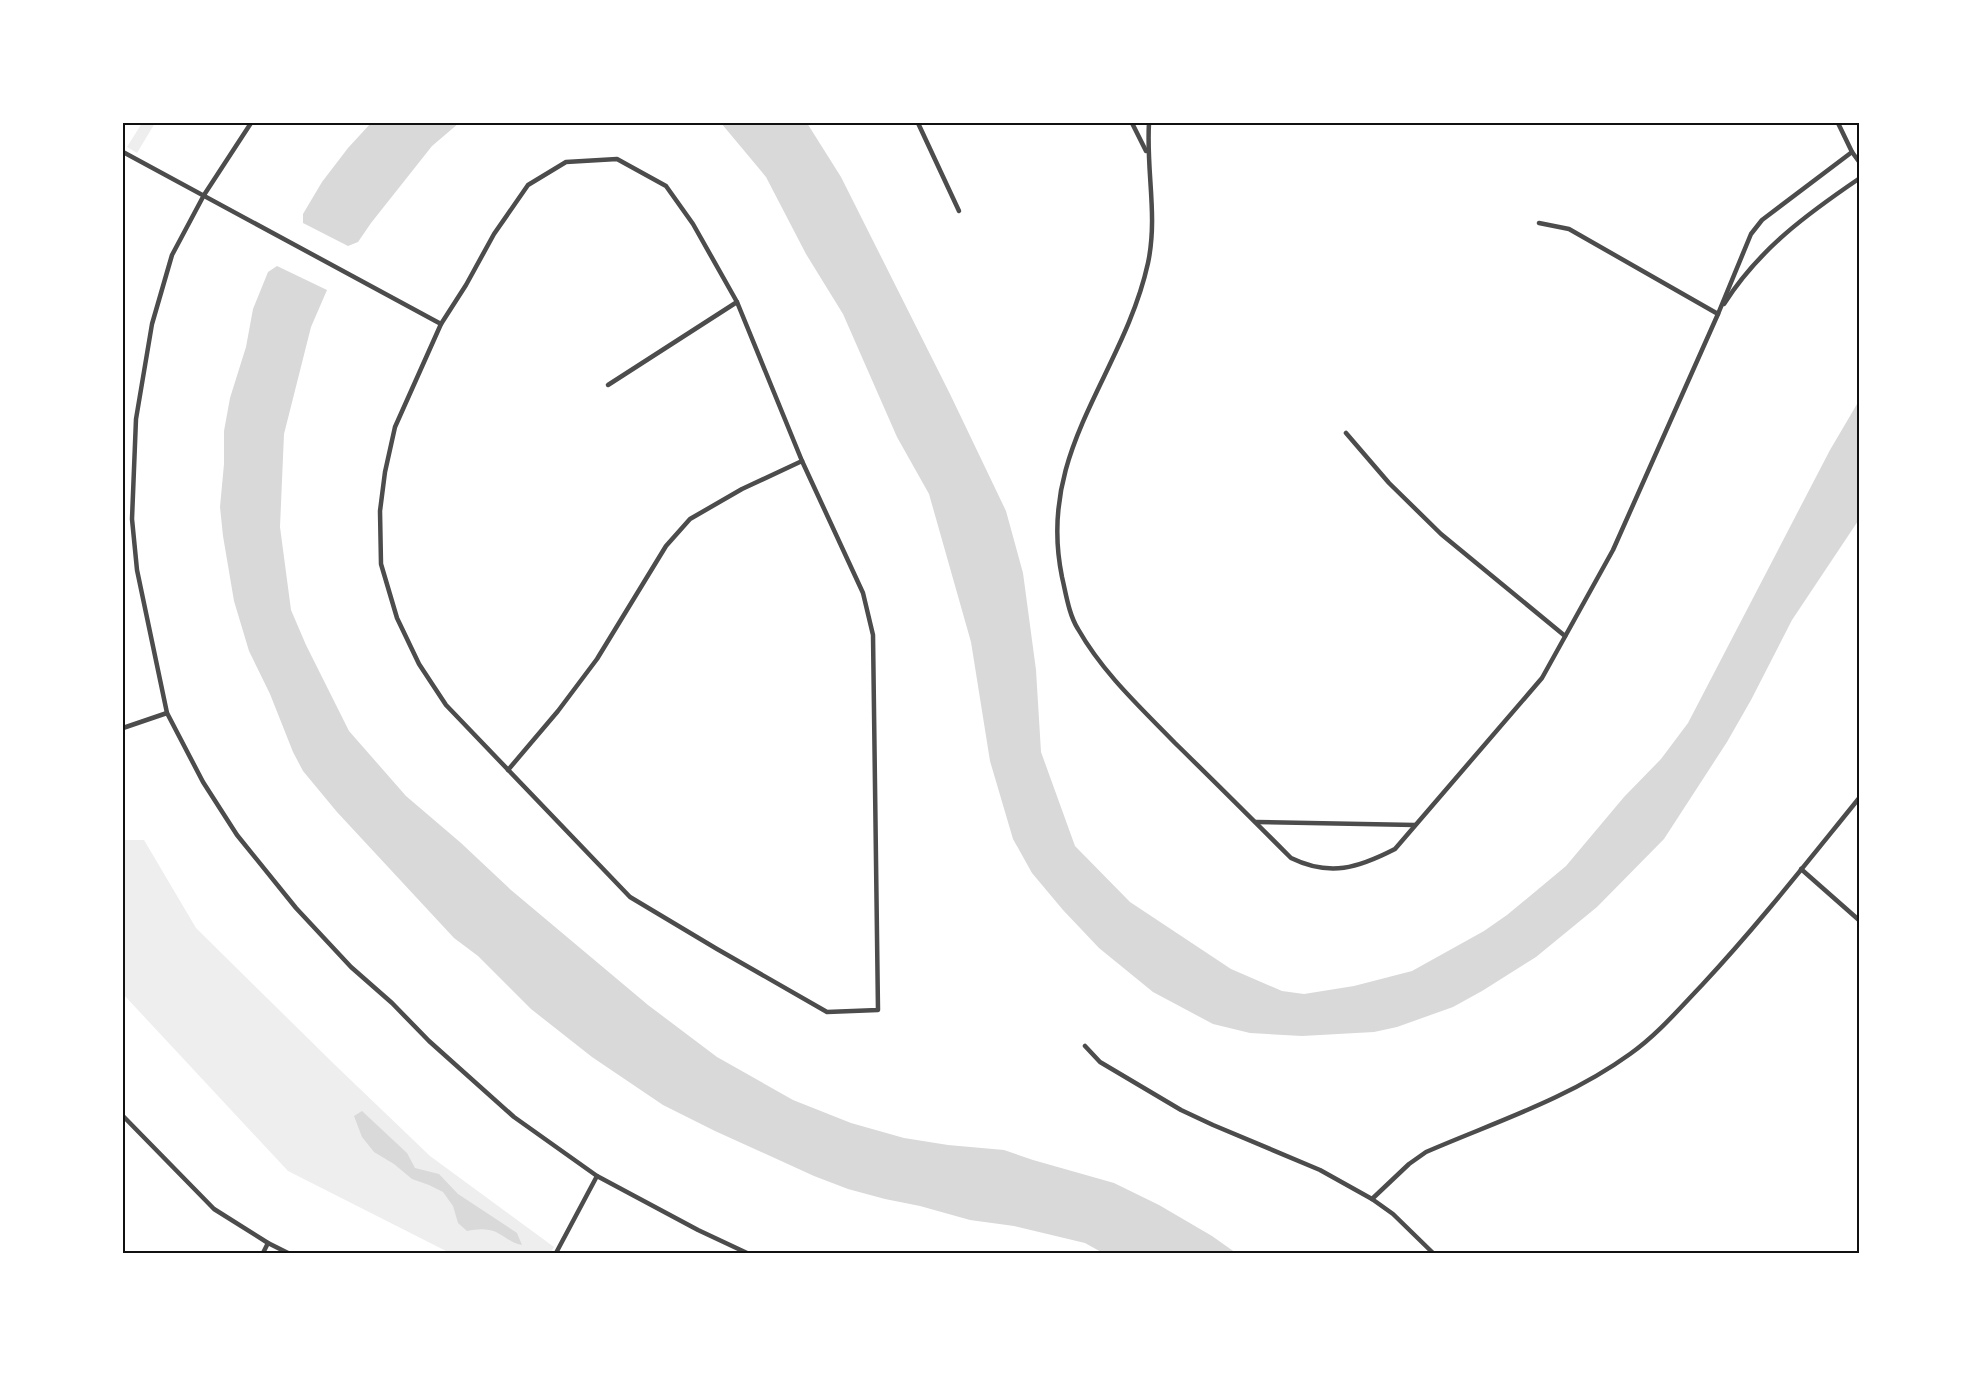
<svg xmlns="http://www.w3.org/2000/svg" width="1983" height="1376" viewBox="0 0 1983 1376" font-family="Karla,sans-serif">
<rect width="100%" height="100%" fill="#fff"/>
<g fill="#eee">
<polygon points="142,123 155,123 137,153 127,147"/>
<polygon points="123,840 144,840 196,928 334,1064 430,1156 554,1247 550,1253 450,1253 288,1171 123,994"/>
</g>
<g fill="#d9d9d9">
<polygon points="371,123 459,123 432,146 371,223 358,242 348,246 303,223 303,214 322,182 348,148"/>
<polygon points="721,123 807,123 841,177 950,394 1006,511 1023,573 1036,670 1041,752 1075,846 1130,902 1231,969 1282,991 1304,994 1354,986 1412,971 1484,931 1507,915 1566,866 1624,797 1661,759 1688,723 1830,450 1860,399 1860,518 1792,620 1751,700 1727,742 1664,839 1597,907 1536,957 1482,991 1453,1007 1397,1027 1374,1032 1302,1036 1250,1033 1213,1024 1153,992 1099,948 1063,910 1032,873 1013,839 990,761 971,642 929,494 897,437 843,314 806,254 766,177"/>
<polygon points="277,266 327,290 311,327 284,434 280,527 291,610 306,645 349,731 406,796 461,843 511,890 648,1005 717,1057 793,1100 851,1123 904,1138 948,1145 1004,1150 1033,1160 1114,1183 1159,1205 1212,1236 1236,1253 1103,1253 1085,1243 1014,1226 970,1220 920,1206 885,1199 848,1189 814,1176 715,1131 663,1105 592,1057 531,1009 478,956 454,938 337,812 303,771 293,752 270,694 249,651 234,601 223,536 220,507 224,464 224,431 230,398 246,347 253,309 268,272"/>
<path d="M362,1111l45,42 8,15 24,6 19,20 59,39 5,12c-11,-2 -16,-8 -26,-13 -9,-4 -19,-3 -29,-1l-9,-8 -5,-17 -10,-14 -14,-7 -17,-6 -18,-15 -20,-12 -12,-15 -8,-21z"/>
</g>
<g fill="none" stroke-linecap="round" stroke-linejoin="round">
<g stroke="#4c4c4c" stroke-width="4.5">
<polyline points="251,123 204,195 172,255 152,324 136,419 132,519 137,570 167,713 203,782 237,835 296,908 351,967 392,1003 429,1041 514,1117 597,1176 698,1230 747,1253"/>
<polyline points="918,123 959,211"/>
<polyline points="1132,123 1146,151"/>
<path d="M1149,123c-3,48 9,93 -1,140 -25,113 -112,188 -86,314 4,17 7,38 16,52 25,44 62,78 97,114 39,38 78,77 116,115 39,19 67,10 104,-9l147,-171 71,-128 105,-236 33,-80 11,-14 90,-68"/>
<polyline points="1838,123 1852,152 1860,163"/>
<polyline points="123,152 441,324"/>
<polygon points="617,159 666,186 693,224 737,302 802,461 863,593 873,635 878,1010 827,1012 717,949 630,897 446,705 419,664 397,618 381,564 380,511 385,472 395,427 441,324 466,285 494,234 528,185 566,162"/>
<polyline points="1539,223 1569,229 1718,314"/>
<path d="M1724,304c35,-55 83,-90 136,-126"/>
<polyline points="608,385 737,302"/>
<polyline points="1346,433 1389,483 1441,534 1565,636"/>
<polyline points="123,728 167,713"/>
<polyline points="508,770 558,711 597,659 666,546 690,519 742,489 802,461"/>
<polyline points="1256,822 1415,825"/>
<polyline points="1801,869 1860,921"/>
<polyline points="1085,1046 1100,1062 1181,1110 1213,1125 1320,1170 1372,1199 1393,1214 1433,1253"/>
<polyline points="123,1116 214,1209 268,1243 288,1253"/>
<path d="M1372,1199l37,-35 17,-12c69,-30 142,-53 204,-98 27,-19 49,-45 72,-69 56,-60 106,-124 158,-188"/>
<polyline points="263,1253 268,1243"/>
<polyline points="556,1253 597,1176"/>
</g>
</g>
<rect width="1983" height="1376" fill="none" stroke="#ffffff" stroke-width="249"/>
<rect x="124" y="124" width="1734" height="1128" fill="none" stroke="#111" stroke-width="2"/>
</svg>
